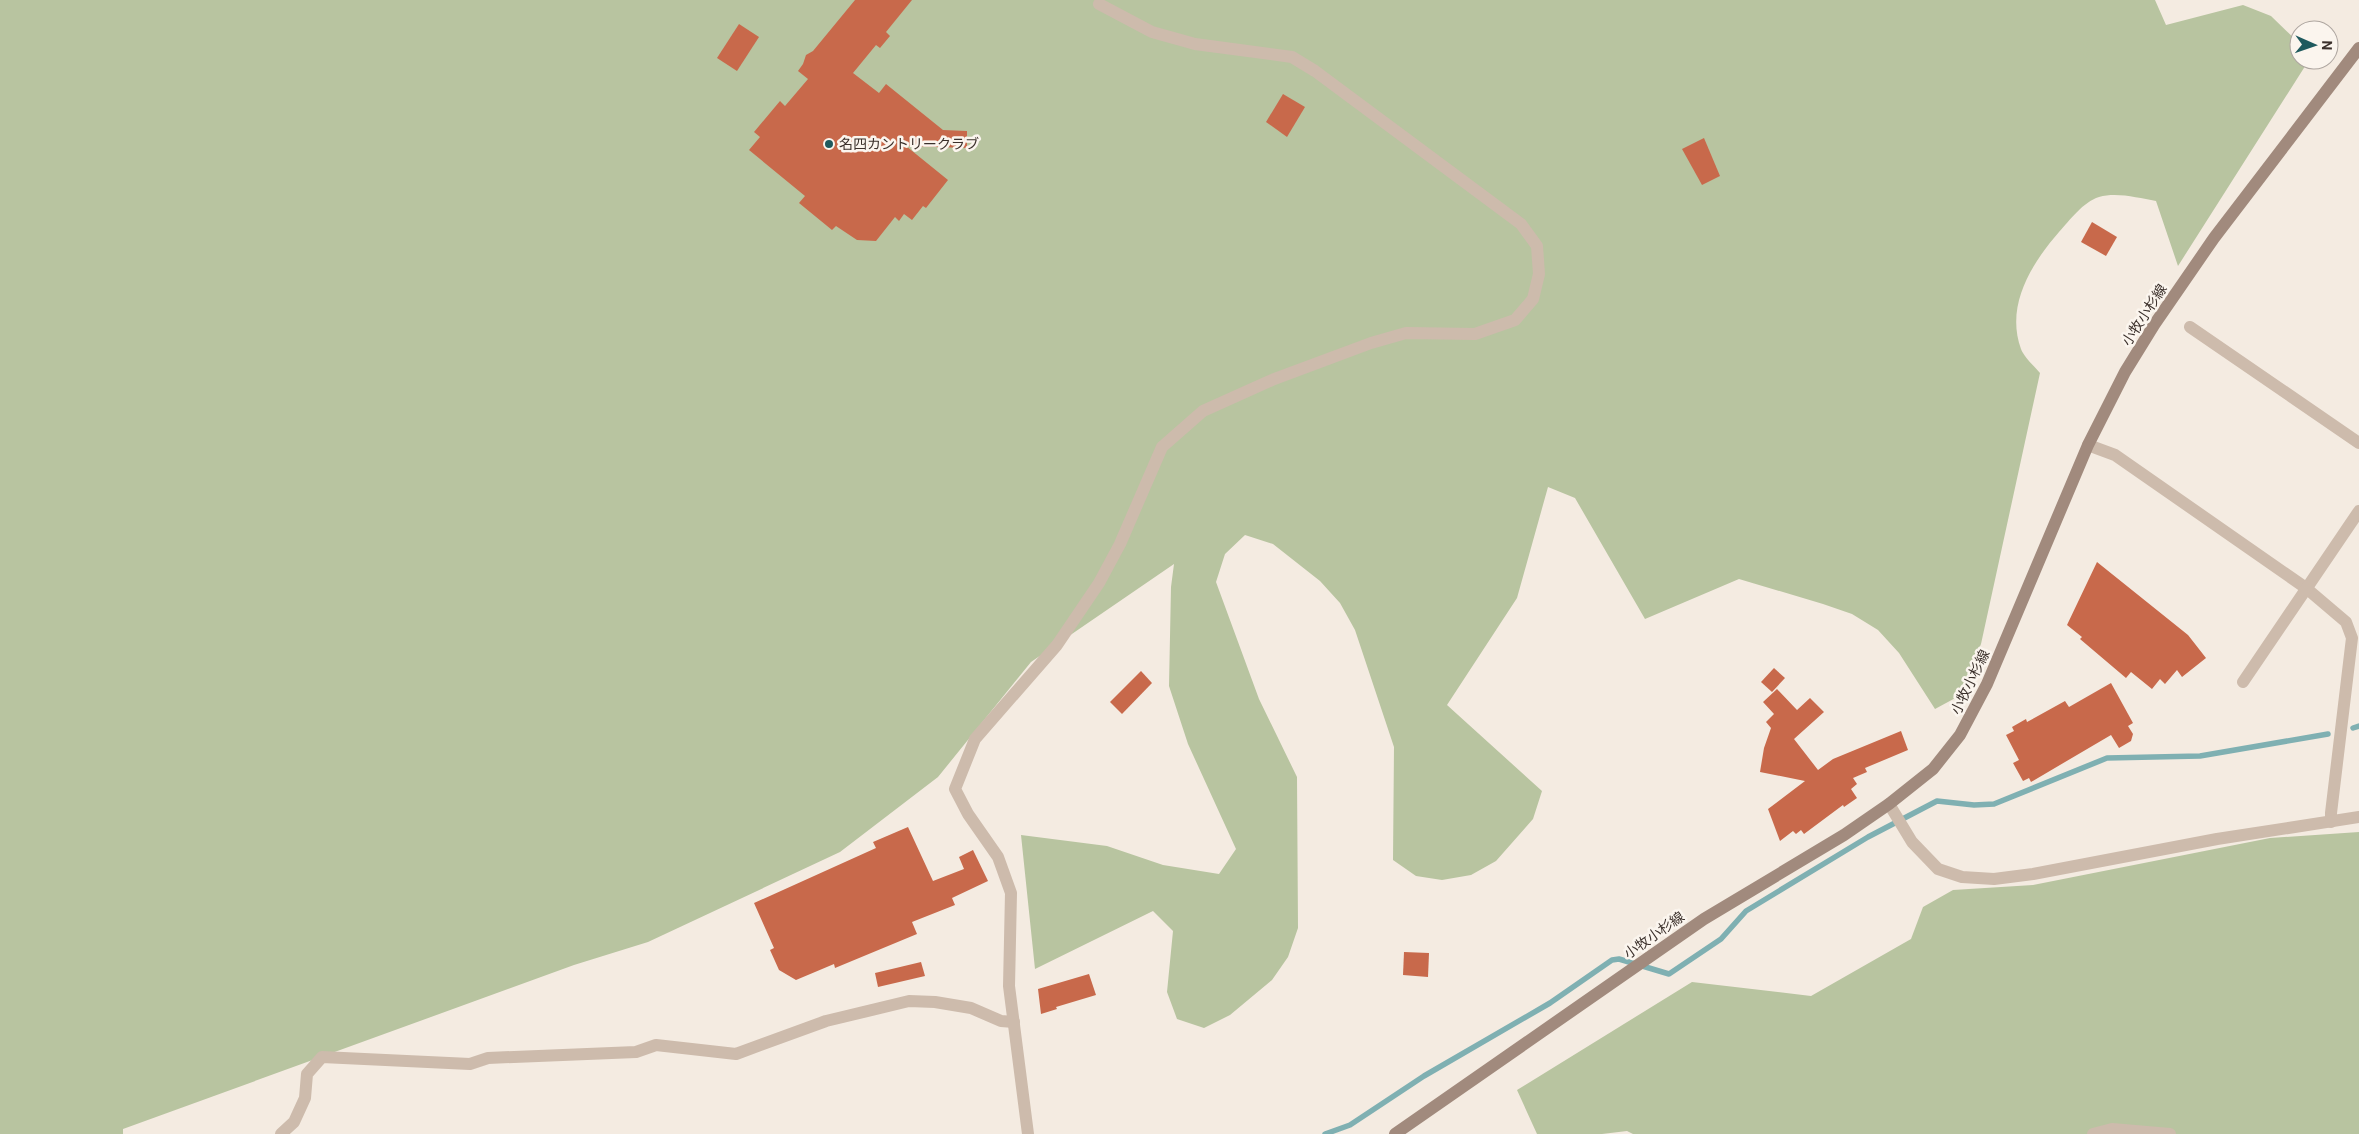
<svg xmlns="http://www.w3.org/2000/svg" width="2359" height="1134" viewBox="0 0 2359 1134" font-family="Roboto,'Noto Sans JP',sans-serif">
<rect width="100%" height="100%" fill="#f4ebe1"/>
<g fill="#b8c4a0">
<path d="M0,0h2155l11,25 77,-20 28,11 28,27v17h10l-131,206 -22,-65c-18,-3 -39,-9 -57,-4 -16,5 -29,23 -40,35 -27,31 -54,73 -38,117 3,8 13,17 19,24l-59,271 -22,52 -24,13 -36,-56 -21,-23 -26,-16 -29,-10 -84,-25 -94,40 -70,-121 -27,-11 -31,111 -70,107 95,86 -9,28 -37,42 -25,14 -29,5 -26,-4 -23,-16 1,-113 -39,-117 -15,-27 -20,-22 -47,-37 -28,-9 -20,19 -9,28 43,117 38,78 1,151 -10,29 -16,23 -42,35 -26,13 -27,-9 -10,-27 6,-61 -20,-20 -118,58 -14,-134 86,11 56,19 56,9 17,-25 -48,-105 -19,-58 2,-99 3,-23 -143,98 -93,115 -98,75 -192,90 -74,23 -451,164v5h-123z"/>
<polygon points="2359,832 2359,1134 1633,1134 1627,1131 1602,1134 1537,1134 1517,1090 1692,982 1811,996 1911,939 1923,907 1953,890 2033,885 2270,838"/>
</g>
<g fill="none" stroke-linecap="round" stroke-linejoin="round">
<g stroke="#7fb0b2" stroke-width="5.5">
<polyline points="2353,728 2359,726"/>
<polyline points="1325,1134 1350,1125 1424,1076 1550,1003 1612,960 1619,959 1669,974 1721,939 1746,911 1868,837 1937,801 1974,805 1994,804 2107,758 2200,756 2328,734"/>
</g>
</g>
<g fill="#c8694b">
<polygon points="855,0 912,0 886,32 890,36 880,48 876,45 853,73 879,93 886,84 943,130 967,131 967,148 906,146 948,180 926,208 923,206 912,220 904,214 899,221 895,217 876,241 857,240 836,226 832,230 799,203 805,196 749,150 760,137 754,132 780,101 785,106 808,79 798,71 803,64 806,55 813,51"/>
<polygon points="739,24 759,37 737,71 717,58"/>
<polygon points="1283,94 1305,107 1287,137 1266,122"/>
<polygon points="1704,138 1720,176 1702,185 1682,149"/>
<polygon points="2092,222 2117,237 2106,256 2081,242"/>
<polygon points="2097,562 2188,635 2206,658 2182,677 2177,670 2165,684 2160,679 2152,689 2131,672 2126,678 2080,639 2082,637 2067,625"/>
<polygon points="1774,668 1785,678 1772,692 1761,682"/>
<polygon points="1141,671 1152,683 1122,714 1110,702"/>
<polygon points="2111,683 2133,723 2128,726 2133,734 2131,741 2119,748 2111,735 2031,782 2029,778 2023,781 2013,763 2019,760 2006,735 2014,731 2012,727 2026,719 2027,722 2065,701 2069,707"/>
<polygon points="1777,689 1797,710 1810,698 1824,712 1794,739 1818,770 1833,759 1901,731 1908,750 1865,768 1867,772 1853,778 1857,784 1851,789 1857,798 1844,807 1843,805 1804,834 1801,830 1796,834 1793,831 1780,841 1768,809 1805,781 1760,772 1764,748 1771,728 1766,722 1774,714 1763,702"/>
<polygon points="908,827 933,881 964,869 959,857 973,850 988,881 952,898 955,905 912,922 917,934 835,968 834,964 796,980 779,970 770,950 774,948 754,903 876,848 873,842"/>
<polygon points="1404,952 1429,953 1428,977 1403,975"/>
<polygon points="921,962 925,976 878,987 875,973"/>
<polygon points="1089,974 1096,995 1056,1007 1057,1009 1041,1014 1038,989"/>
</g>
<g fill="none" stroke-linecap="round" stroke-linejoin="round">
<g stroke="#cdbbac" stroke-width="12">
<polyline points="2190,327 2359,443"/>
<polyline points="2088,445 2115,455 2306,588 2346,622 2352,638 2331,813 2331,822"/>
<polyline points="2243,682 2359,511"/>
<polyline points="1889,804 1912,842 1938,869 1962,877 1994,879 2033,874 2217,839 2359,817"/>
<polyline points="281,1134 294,1122 305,1098 307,1074 322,1057 470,1064 488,1058 636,1052 656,1045 736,1054 826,1021 909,1001 935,1002 971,1008 1001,1021 1014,1022"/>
<polyline points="2093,1134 2112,1129 2170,1134"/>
</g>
<polyline stroke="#cdbbac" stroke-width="12" points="1028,1134 1009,986 1011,893 998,857 968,814 955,789 975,739 1057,645 1099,583 1120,544 1162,447 1203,411 1272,380 1371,343 1406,333 1475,334 1515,320 1533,299 1539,274 1537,246 1521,224 1315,71 1292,57 1195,44 1152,32 1099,4"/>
<polyline stroke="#a18a7d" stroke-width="12" points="1395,1134 1704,919 1844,835 1889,804 1933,769 1960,735 1987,684 2088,445 2125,372 2154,325 2214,238 2359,48"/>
</g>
<circle fill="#1f5a5e" stroke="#fbf5ee" stroke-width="2" cx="829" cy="144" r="5"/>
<g text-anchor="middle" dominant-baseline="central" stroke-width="5" stroke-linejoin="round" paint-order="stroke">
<g font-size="14" fill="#3b302b" stroke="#fbf5ee" text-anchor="start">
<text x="839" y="144">名四カントリークラブ</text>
</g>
<g font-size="14" fill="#3b302b" stroke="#fbf5ee">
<text transform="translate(2144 315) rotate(-57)">小牧小杉線</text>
<text transform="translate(1970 682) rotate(-64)">小牧小杉線</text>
<text transform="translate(1654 935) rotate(-35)">小牧小杉線</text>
</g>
</g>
<g transform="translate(2314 45) rotate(92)"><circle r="24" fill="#fbf5ee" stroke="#aea6a0"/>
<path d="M0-4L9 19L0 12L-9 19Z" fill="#1f5a5e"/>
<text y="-8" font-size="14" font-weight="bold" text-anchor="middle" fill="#3b302b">N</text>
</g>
</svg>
